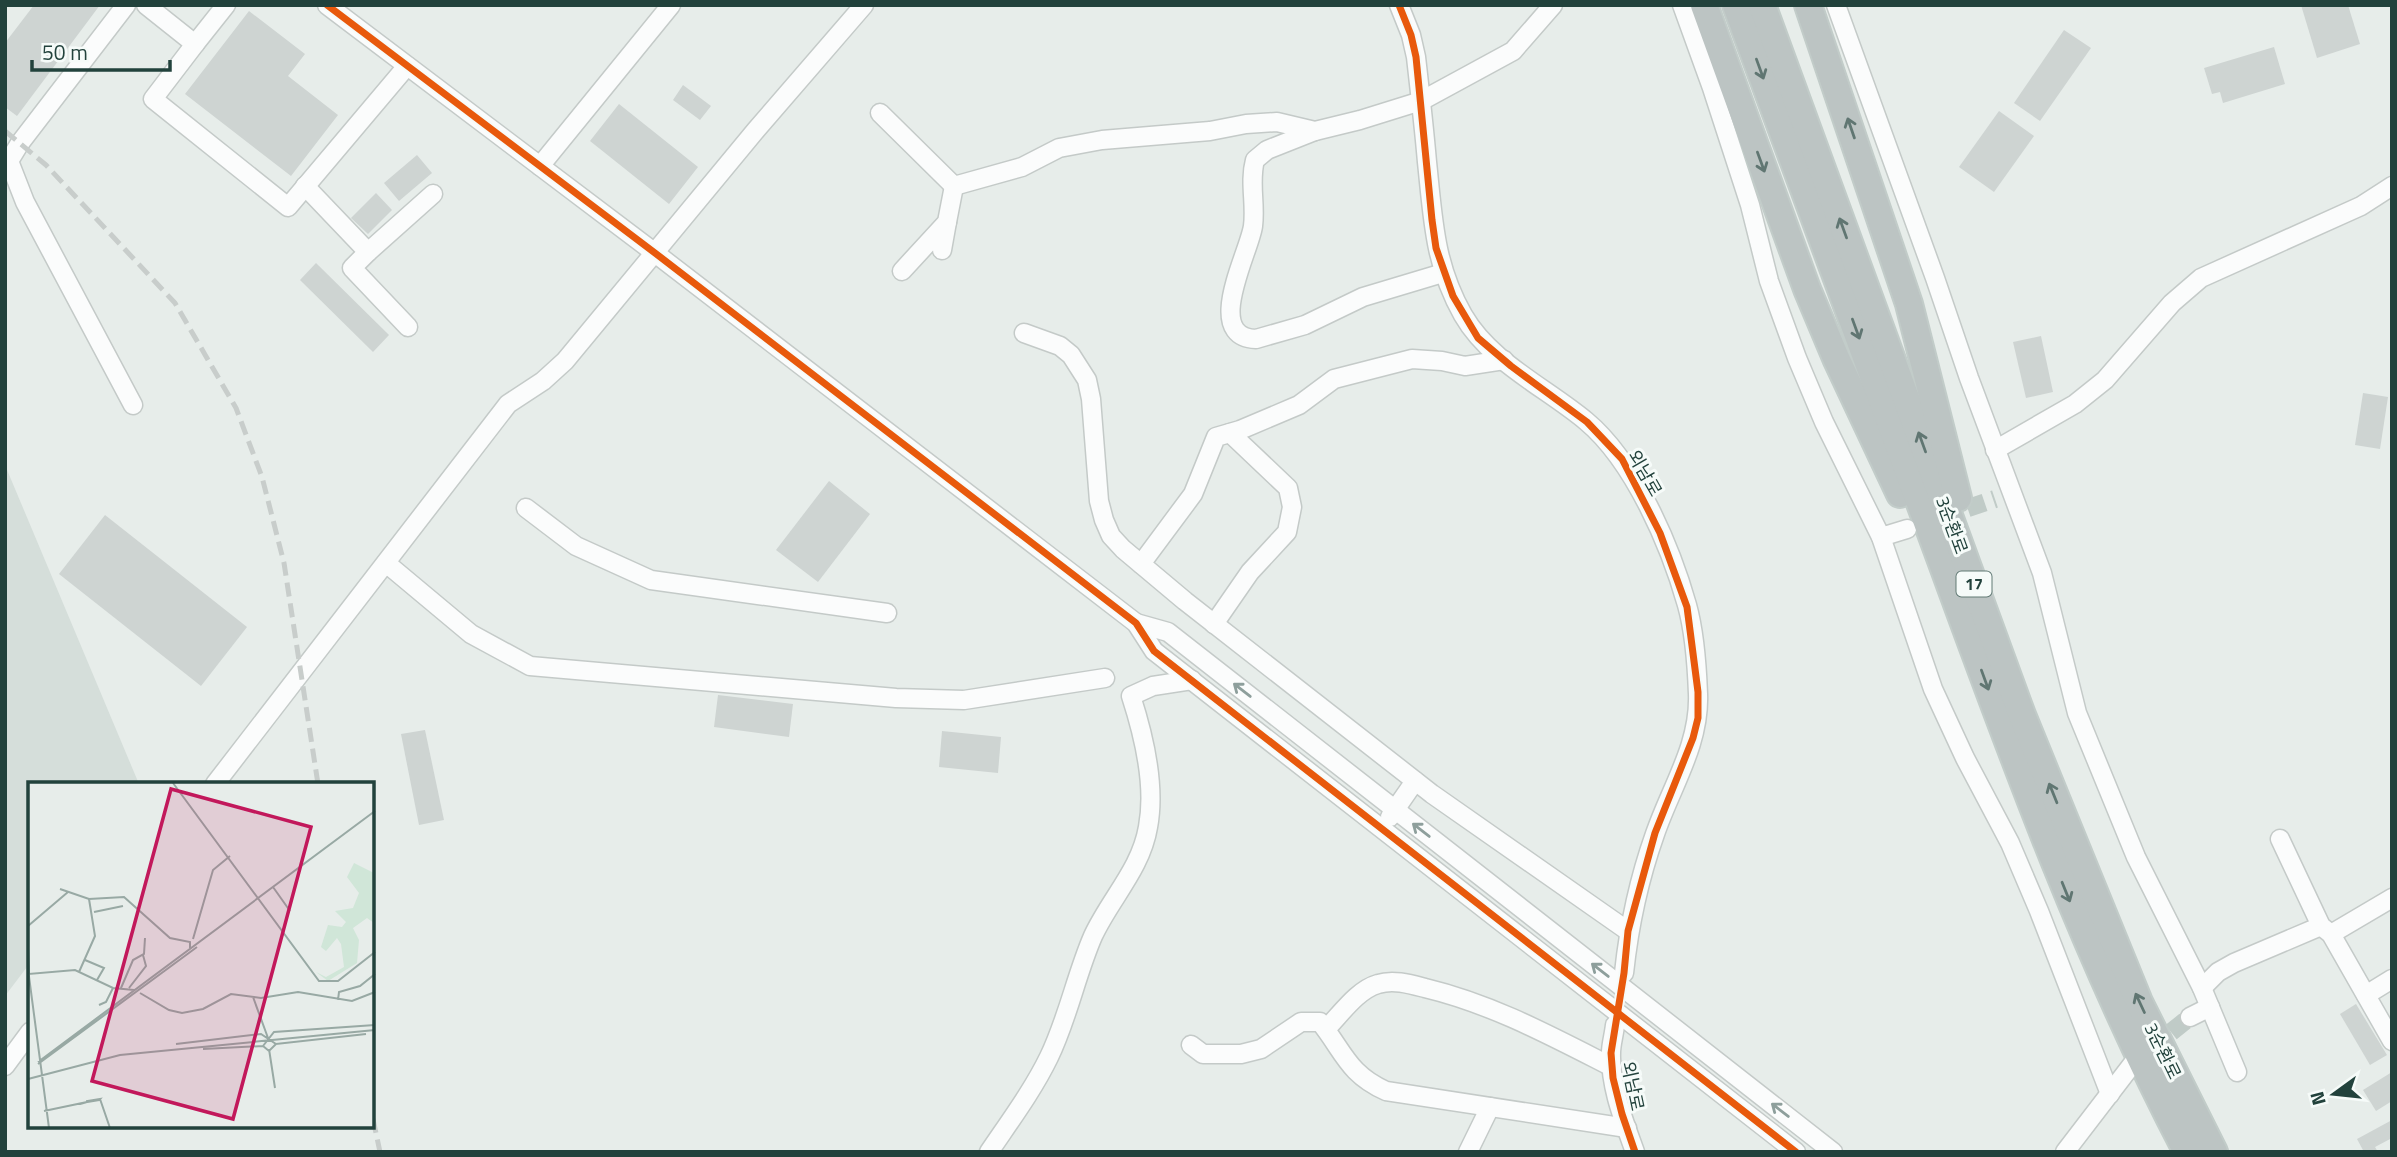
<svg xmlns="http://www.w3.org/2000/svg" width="2397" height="1157" viewBox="0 0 2397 1157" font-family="'Titillium Web','Noto Sans KR',sans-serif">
<rect width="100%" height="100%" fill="#e7edea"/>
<polygon fill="#d5deda" points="5,465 139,784 30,784 30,963 5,996"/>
<g fill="#ced4d2">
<polygon points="34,5 100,5 17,116 5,107 5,43"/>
<polygon points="2301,5 2348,5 2360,44 2317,58"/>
<polygon points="249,11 305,54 288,76 338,115 291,176 185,94"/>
<polygon points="2064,30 2091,48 2040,121 2014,103"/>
<polygon points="2274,47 2285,84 2223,103 2220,92 2212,94 2204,68"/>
<polygon points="683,85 711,106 700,120 673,100"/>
<polygon points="619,104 698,167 669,204 590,141"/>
<polygon points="1999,111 2034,136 1994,192 1959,167"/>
<polygon points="417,155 432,173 399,201 384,183"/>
<polygon points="376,193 392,210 368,234 351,218"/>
<polygon points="316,263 389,335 373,352 300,280"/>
<polygon points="2041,336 2053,392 2026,398 2013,342"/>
<polygon points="2363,393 2388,397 2380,449 2355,445"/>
<polygon points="829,481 870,514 818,582 776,550"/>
<polygon points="105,515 247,627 201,686 59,574"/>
<polygon points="718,695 793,704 789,737 714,727"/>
<polygon points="425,730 444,820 419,825 401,734"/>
<polygon points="942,731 1001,737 998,773 939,767"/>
<polygon points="2356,1004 2387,1055 2370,1065 2340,1014"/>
<polygon points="2392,1072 2392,1101 2376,1111 2363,1090"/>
<polygon points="2392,1120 2392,1138 2375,1147 2378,1152 2364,1152 2357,1139"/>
</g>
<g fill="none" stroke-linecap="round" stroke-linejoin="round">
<g stroke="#c0cbc7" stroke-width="18" stroke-dasharray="18 9" stroke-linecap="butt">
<polyline points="1942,517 1995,499"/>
<polyline points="2150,1049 2190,1017"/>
</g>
<g stroke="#c4cac8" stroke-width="21">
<g id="minor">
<polyline points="126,5 20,143 9,161 25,202 133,405"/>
<polyline points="146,5 195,44 226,5"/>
<polyline points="327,5 655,253 1136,623 1154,651 1796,1152"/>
<path d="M1399,5l12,30 5,22c4,35 8,70 11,105 6,56 7,102 36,153 27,47 82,72 123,106 48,40 84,124 101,184 7,25 10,62 11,89 2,51 -27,93 -43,140 -16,45 -26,92 -31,139"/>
<polyline points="1682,5 1712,88 1750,205 1769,281 1797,358 1824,422 1881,537 1933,689 1965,758 2010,843 2039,911 2110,1094"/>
<polyline points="1836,5 1935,278 1969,378 2042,573 2077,713 2136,857 2202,988 2237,1072"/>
<polyline points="195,44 153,99 288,207 407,66"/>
<polyline points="880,113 954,186 1022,167 1059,148 1102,140 1210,131 1246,124 1277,122 1315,131 1360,120 1421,101 1513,51 1553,5"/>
<path d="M1315,131l-48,19 -12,10c-6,22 1,44 -2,66 -3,25 -51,111 3,113l49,-14 58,-28 80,-24"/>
<polyline points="540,166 671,5"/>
<polyline points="305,186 368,252 433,194"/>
<polyline points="942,250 947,222"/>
<polyline points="368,252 352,268 408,327"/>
<polyline points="902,271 947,222 954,186"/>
<polyline points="1024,333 1060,346 1071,355 1087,380 1091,399 1099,501 1104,520 1111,536 1123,549 1185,601 1432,794 1628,931"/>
<polyline points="1995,450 2075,404 2105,380 2172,303 2201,278 2361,206 2392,186"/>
<polyline points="526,508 576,546 651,580 887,613"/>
<polyline points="1881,537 1907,529"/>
<polyline points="386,563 471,634 530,666 896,698 964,700 1105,678"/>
<polyline points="1141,564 1193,494 1216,437 1240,430 1299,405 1334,379 1412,359 1442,361 1465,366 1504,360"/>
<polyline points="1136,623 1168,632 1833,1152"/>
<polyline points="1214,624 1250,572 1287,532 1292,507 1288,488 1230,433"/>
<polyline points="215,784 508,404 543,381 565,361 756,130 864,5"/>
<polyline points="1390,817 1415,781"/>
<polyline points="2280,839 2321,926 2331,934 2392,1041"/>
<polyline points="2331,934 2392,898"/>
<polyline points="2202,988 2218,972 2234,963 2321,926"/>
<polyline points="2366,995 2392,979"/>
<polyline points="2190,1017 2210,1007"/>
<path d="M1615,1025c-1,10 -4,19 -4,28 -1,34 13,68 24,99"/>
<path d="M1326,1029c15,-15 31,-39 52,-45 15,-5 32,0 47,4 67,16 126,48 187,79"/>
<path d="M1191,1045l12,9h38l20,-5 40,-27h19c24,30 28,52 66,69l241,37"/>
<polyline points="5,1066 30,1032"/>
<path d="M989,1152c21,-31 44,-62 60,-95 19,-39 27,-82 44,-121 17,-37 48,-67 55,-109 8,-42 -4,-91 -17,-131l22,-10 39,-6"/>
<polyline points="1468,1152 1490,1107"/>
<polyline points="2065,1152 2134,1062"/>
</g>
</g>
<g stroke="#c2ccc9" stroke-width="30">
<g id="highway">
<polyline points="1704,5 1807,289 1836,358 1900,494"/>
<path d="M1736,5c69,186 138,372 206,558 73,200 146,400 245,589"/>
<polyline points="1762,5 2022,715 2139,1002 2214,1152"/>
<polyline points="1808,5 1909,304 1958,498"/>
</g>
</g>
<use href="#minor" stroke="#fbfcfc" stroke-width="18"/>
<use href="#highway" stroke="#bcc4c3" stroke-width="26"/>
<g stroke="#c8cdcb" stroke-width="5" stroke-dasharray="14 7" stroke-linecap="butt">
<polyline points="5,131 46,165 175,303 236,408 262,477 284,563 318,784"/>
<polyline points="373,1119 380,1152"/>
</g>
<g stroke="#f6fbf9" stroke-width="11">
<g id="cycleway">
<polyline points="327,5 655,253 1136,623 1154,651 1796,1152"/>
<polyline points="1399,5 1411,35 1416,57 1432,220 1436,248 1453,296 1478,338 1511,366 1587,422 1622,459 1660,533 1687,607 1698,692 1698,718 1693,738 1655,833 1628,931 1624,973 1611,1053 1613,1078 1622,1114 1635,1152"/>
</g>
</g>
<use href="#cycleway" stroke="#e8590c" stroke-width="7"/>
</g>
<defs><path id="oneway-shaft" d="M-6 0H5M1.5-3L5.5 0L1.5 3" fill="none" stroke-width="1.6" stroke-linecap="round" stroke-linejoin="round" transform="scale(1.75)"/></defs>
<g stroke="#607672">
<use href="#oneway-shaft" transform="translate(1760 69) rotate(70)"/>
<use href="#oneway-shaft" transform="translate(1851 128) rotate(-109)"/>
<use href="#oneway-shaft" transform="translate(1761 162) rotate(70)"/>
<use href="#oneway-shaft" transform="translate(1843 228) rotate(-110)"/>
<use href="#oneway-shaft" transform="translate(1856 329) rotate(70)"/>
<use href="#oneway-shaft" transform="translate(1922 442) rotate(-110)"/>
<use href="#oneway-shaft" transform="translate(1985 680) rotate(70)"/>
<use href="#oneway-shaft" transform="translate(2053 793) rotate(-112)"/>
<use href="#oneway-shaft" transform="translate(2066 892) rotate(68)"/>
<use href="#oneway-shaft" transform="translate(2140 1003) rotate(-115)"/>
</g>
<g stroke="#8e9f9c">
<use href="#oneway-shaft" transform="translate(1242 690) rotate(-142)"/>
<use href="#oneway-shaft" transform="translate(1421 830) rotate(-142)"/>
<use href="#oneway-shaft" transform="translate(1600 970) rotate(-142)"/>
<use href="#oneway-shaft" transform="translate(1780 1110) rotate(-142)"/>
</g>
<g text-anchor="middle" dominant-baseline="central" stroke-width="6" stroke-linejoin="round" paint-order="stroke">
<rect fill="#f6fbf9" stroke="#627a75" stroke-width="2" x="1956.5" y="571.5" width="35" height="25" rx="5"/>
<g font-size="16" font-weight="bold" fill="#22423c">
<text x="1974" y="584">17</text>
</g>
<g font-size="18" fill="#22423c" stroke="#f6fbf9">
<text transform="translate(1645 473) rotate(60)">외남로</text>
<text transform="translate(1952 525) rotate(70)">3순환로</text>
<text transform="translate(2163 1051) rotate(64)">3순환로</text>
<text transform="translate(1633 1086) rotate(78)">외남로</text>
</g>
</g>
<g transform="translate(28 782)">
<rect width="346" height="346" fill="#e7edea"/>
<path d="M326,81l20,10v50l-7,-5 -14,10 6,12 -2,23 -29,18 -12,-9 10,5 18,-10 -3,-23 -4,-6 -11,13 -5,-4 7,-22 14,2 4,-5 -11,-11 18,-3 6,-15 -12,-16z" fill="#d0e6d8"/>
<path fill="none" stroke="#98a9a4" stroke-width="2" d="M145,1l146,198h19l37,-29M245,105l17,24M32,107l29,10 35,-2 46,41 20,4v6M66,130l29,-6M0,144l40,-34M165,157l20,-69 17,-14M0,166l1,26 46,-4 38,18 21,2M57,178l19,8 -7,12M0,187l21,159M51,190l16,-36 -6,-37M93,206l12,-28 11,-6 1,-16M101,206l17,-22 -3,-11M112,211l29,17 13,3 21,-4 28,-15 30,4 37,-6 54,9 23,-9M225,215l15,41M310,218l1,-8 21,-6 15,-12M71,223l7,-3 7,-14M148,262l85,-10 15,10 90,-10M235,264l11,-14 101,-7M175,267l60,-3 6,5 7,-7M241,267l6,39M10,280l337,-251M10,282l159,-117M0,297l92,-24 255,-25M72,317l10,29M72,317l-1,1 -12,2v-1zM16,329l43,-9 -7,2"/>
<path fill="#c2185b" fill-opacity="0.15" stroke="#c2185b" stroke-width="3.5" d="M143,7l140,38 -78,292 -141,-38z"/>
<rect width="346" height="346" fill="none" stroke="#22423c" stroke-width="3.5"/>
</g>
<rect width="2397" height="1157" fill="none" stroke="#22423c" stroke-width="14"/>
<g transform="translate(2334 1094) rotate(255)" stroke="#f6fbf9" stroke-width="5" paint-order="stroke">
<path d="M0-5L12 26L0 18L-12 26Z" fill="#22423c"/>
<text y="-10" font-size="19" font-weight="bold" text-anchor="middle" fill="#22423c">N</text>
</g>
<path d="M32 60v10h138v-10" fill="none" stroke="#22423c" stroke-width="3.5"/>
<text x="42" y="60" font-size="21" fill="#22423c" stroke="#f6fbf9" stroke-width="5" paint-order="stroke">50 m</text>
</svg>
